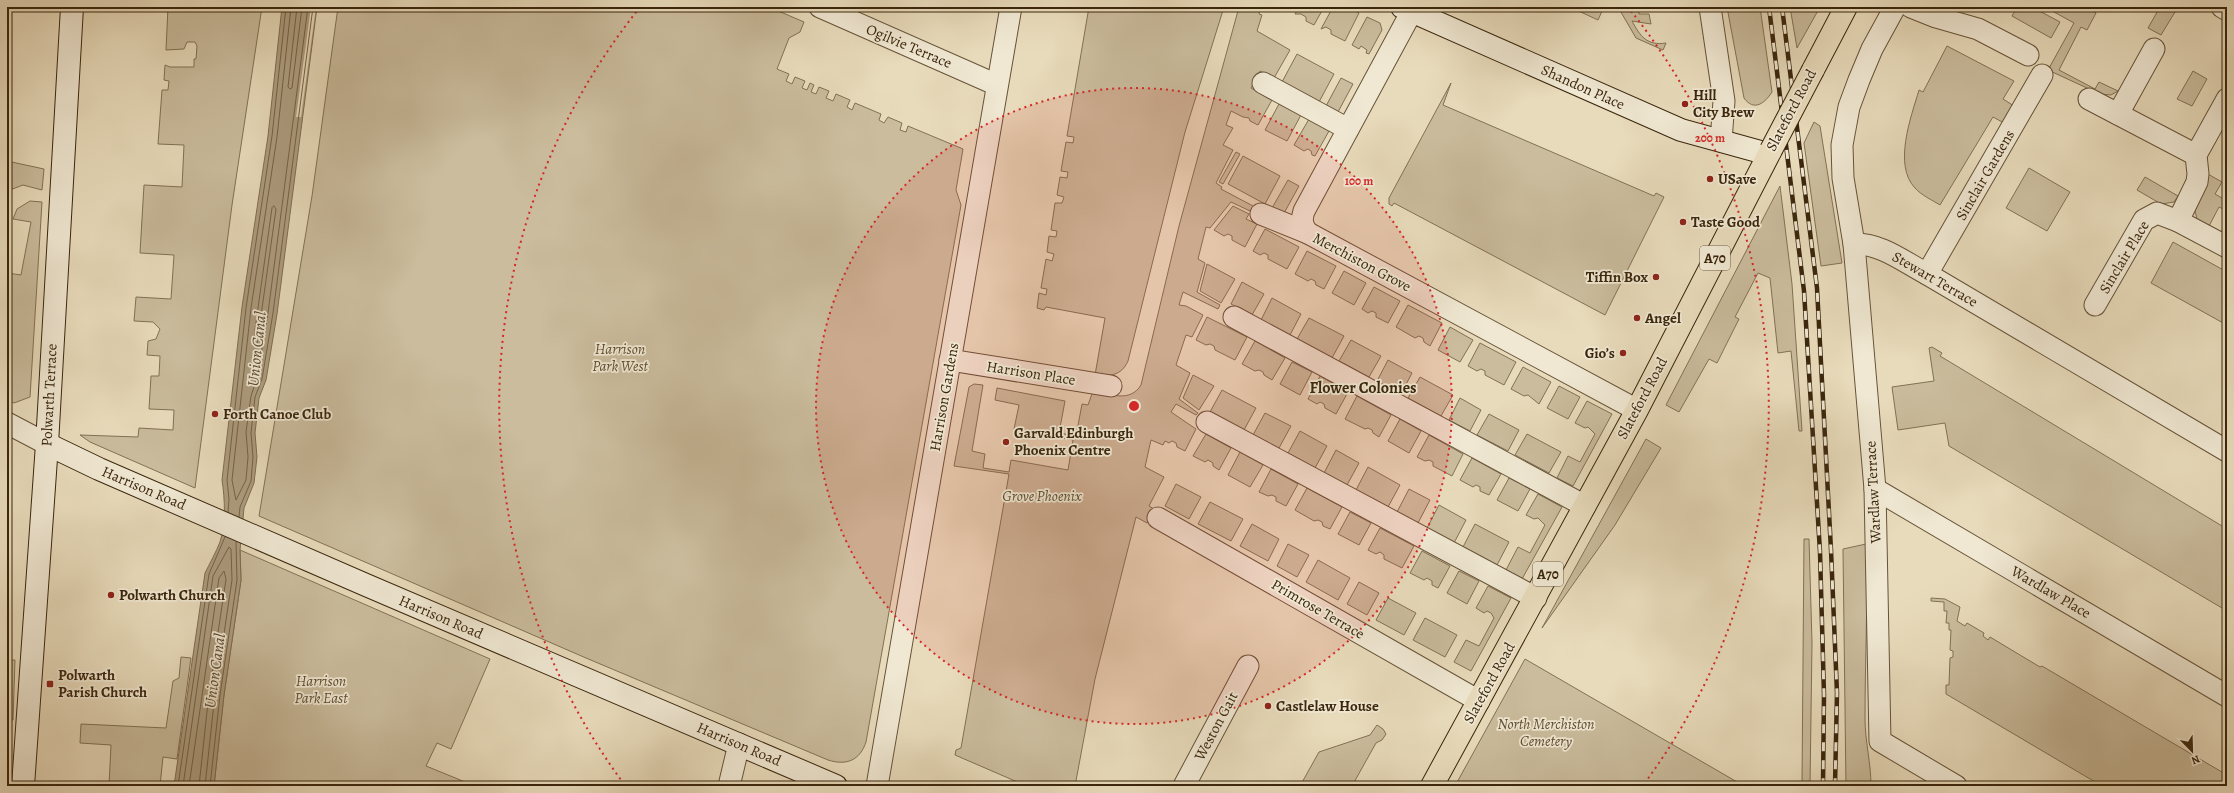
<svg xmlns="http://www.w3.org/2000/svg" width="2234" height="793" viewBox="0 0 2234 793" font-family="Alegreya,serif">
<rect width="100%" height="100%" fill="#e8dbbb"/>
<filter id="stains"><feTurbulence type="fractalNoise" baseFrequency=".005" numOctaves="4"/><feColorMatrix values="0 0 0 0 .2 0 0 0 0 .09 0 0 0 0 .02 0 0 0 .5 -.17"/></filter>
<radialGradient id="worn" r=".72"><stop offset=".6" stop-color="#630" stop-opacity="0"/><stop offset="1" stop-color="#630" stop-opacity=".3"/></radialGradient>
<g fill="#cabc9d" stroke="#827155">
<polygon points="168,7 262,7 232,205 195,488 90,442 80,435 138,437 139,428 173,430 174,410 149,409 151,376 159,376 160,356 147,355 148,341 156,339 160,329 153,322 134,321 136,297 171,299 174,255 140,253 144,185 182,187 184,145 158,144 162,90 168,90 169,81 164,80 165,65 170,67 194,67 194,59 196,59 197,46 195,42 187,42 184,49 166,50"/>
<path d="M338,7h431l35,15 -4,10 -11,6 -12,31 12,5 -3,7 6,3 3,-7 10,4 -3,7 5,2 3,-7 4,2 -3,7 5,2 3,-7 10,4 -3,7 7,3 3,-7 14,6 -3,7 5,3 3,-7 26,11 -2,6 5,3 4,-6 14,6 -2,7 6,2 2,-6 55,23 -7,41 5,15 -95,537c-6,18 -19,24 -38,18l-242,-102 -327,-142 53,-320z"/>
<path d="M1089,7h135l-39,125 -57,229c-7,15 -17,15 -33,14l10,-57 -59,-11 -2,3 -7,-2 2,-15 7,2 1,-6 -6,-1 5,-29 6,2 2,-7 -7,-2 2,-16 7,1 1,-6 -6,-1 4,-27h7l2,-6 -7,-2 3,-18 7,1 1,-6 -7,-1 5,-29 7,1 1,-6 -7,-1z"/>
<path d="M1239,7h22l-2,7 3,1 -5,16 33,19 -16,28 -14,-7 -9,17 21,12 -14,25 -8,-4 -1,-3 -6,-1 -12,-6 -5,14 7,3 -10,17 10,5 -17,33 6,4 -1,2 32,17 -3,5 -19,-9 -21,26 -4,-1 -8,32 7,4 -8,29 23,13 -2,4 -35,-17 -4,13 7,1 17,9 -11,22 -6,-2 -10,30 14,8 -11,26 19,14 -2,2 -20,-11 -5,8 25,17 -11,22 -8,-4 -1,-4 -4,-2 -3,2 -4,-2 -2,4 -12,-5 -6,27 19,10 -15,29 5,3 -7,14 -11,-6 -41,162 -20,107h-53v-2l-67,-29 1,-5 5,-2 48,-274 -55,-8 15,-79 5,-3 9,1 -11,66 13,3 -2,14 26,4 2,-12 57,10 5,-30 -59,-11 5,-24 -24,-5 2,-12 68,13 -6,32 17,3 6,-32 6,1 5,-14c17,3 37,12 48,-6l38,-159z"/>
<polygon points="1299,7 1324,7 1314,25 1306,21 1306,17 1301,14 1295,14"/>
<polygon points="1333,7 1347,7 1359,13 1345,41 1331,34 1331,30 1326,27 1321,29"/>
<polygon points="1570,7 1610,7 1609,11 1603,9 1598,20"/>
<path d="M1618,7h21v7h10l2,10 -19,-3c8,15 15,25 34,22l-3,7 -27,-12z"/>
<path d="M1727,7h33l12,85c-7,11 -18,20 -28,6z"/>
<polygon points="1790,7 1820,7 1797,48"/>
<polygon points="2017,7 2032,7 2060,22 2051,38 2012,16"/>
<polygon points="2045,7 2075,7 2081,10 2085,7 2096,13 2087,30 2081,27 2059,70 2095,89 2099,82 2118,91 2111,95 2100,94 2048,70 2074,23"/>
<polygon points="2160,7 2167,7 2175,12 2161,35 2148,28"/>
<polygon points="1367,17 1380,23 1382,30 1369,54 1366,53 1367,50 1361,46 1359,49 1352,45"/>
<path d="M1947,46l67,35 -11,18 11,7 -10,17 -11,-6 -53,88c-8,-5 -19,-10 -25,-17 -22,-23 -4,-71 4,-98l4,2z"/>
<polygon points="1297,54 1334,74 1319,102 1282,82"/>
<polygon points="2193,71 2207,79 2192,106 2177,99"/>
<polygon points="1341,78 1353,84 1338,112 1326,106"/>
<polygon points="1451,83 1443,105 1654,196 1656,193 1664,197 1605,315 1394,203 1392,206 1389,204 1389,198"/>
<polygon points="1279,104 1301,115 1287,141 1265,130"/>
<polygon points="1309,119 1329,131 1315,156 1312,155 1311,151 1308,149 1304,151 1294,145"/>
<polygon points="1814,122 1820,126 1842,263 1821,266 1804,143"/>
<polygon points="1236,152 1240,154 1223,184 1219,182"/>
<polygon points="1243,156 1280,176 1265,204 1228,184"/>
<polygon points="7,161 44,169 42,190 23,185 7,191"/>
<polygon points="2029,168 2070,192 2047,231 2006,208"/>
<polygon points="2206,173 2222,182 2215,194 2227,201 2227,211 2219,207 2208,228 2197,219 2195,211"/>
<polygon points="2145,177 2178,196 2174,202 2161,204 2137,190"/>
<polygon points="1288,180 1299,186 1283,215 1272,208"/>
<polygon points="1780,186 1792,284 1802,431 1799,431 1791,351 1778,353 1770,278 1758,273 1735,317 1739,319 1717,363 1709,359 1679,412 1666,405"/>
<polygon points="30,201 42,202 30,397 14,403 7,399 7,273 21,275 31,222 13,219 17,209"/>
<polygon points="1233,206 1249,214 1246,219 1257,224 1245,247 1232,240 1232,236 1228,234 1224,236 1214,230"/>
<polygon points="1265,229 1299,247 1287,269 1268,259 1268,255 1264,253 1260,255 1253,251"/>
<polygon points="2173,242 2227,272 2227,321 2225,324 2151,283"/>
<polygon points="1307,251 1336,266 1324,289 1316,285 1315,281 1311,279 1308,281 1295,274"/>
<polygon points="1207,264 1235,279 1221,303 1200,291"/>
<polygon points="1344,271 1366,283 1354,305 1332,293"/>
<polygon points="1242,282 1264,294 1252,315 1231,304"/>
<polygon points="1374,287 1400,301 1388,323 1376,317 1376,313 1372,311 1368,313 1362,309"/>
<polygon points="1272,298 1301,314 1290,335 1261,320"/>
<polygon points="1408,305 1442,323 1430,346 1424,342 1423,338 1419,336 1415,338 1396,327"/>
<polygon points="1207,317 1247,337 1235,360 1215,350 1214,346 1210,344 1206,345 1196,340"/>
<polygon points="1309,318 1344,336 1332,358 1297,339"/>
<polygon points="1450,327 1473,340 1460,362 1438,350"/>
<polygon points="1351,340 1381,356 1369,377 1339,361"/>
<polygon points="1255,341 1285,358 1272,380 1264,375 1263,372 1259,370 1255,371 1242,364"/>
<polygon points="1480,343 1516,362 1504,385 1485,375 1485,371 1481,369 1477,371 1468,366"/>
<polygon points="1932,347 1942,353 1940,356 2227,529 2227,611 1949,446 1945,423 1898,430 1892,387 1934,381 1929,348"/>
<polygon points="1388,360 1412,373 1401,394 1377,381"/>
<polygon points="1292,362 1312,372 1300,395 1280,384"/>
<polygon points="1523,367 1551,382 1539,404 1528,395 1524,396 1511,389"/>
<polygon points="1193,375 1214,386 1199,410 1183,398"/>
<polygon points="1320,376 1348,392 1336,414 1325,408 1324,404 1320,402 1317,404 1308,399"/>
<polygon points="1420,377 1453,395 1441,416 1408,398"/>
<polygon points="1559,386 1580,397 1568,419 1547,408"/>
<polygon points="1222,390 1256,408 1244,430 1210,412"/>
<polygon points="1357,396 1391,415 1379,437 1373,433 1372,430 1368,428 1365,429 1345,419"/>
<polygon points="1460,398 1481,410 1470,431 1449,420"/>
<polygon points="1587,401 1612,414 1573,486 1557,478 1568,456 1580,462 1595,434 1588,427 1585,428 1575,423"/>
<polygon points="1265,413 1291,426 1279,448 1253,435"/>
<polygon points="1489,414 1519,430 1508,451 1477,435"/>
<polygon points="1400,419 1421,431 1409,453 1388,441"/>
<polygon points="1300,431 1327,446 1315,468 1288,453"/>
<polygon points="1206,434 1231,448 1219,470 1213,466 1213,463 1208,460 1205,462 1193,456"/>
<polygon points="1527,434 1561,452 1549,473 1515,455"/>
<polygon points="1429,435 1463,454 1452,476 1433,466 1433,462 1429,460 1425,461 1417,457"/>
<polygon points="1646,439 1661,448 1615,525 1542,628"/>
<polygon points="1336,450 1359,463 1347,485 1324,473"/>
<polygon points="1240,452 1263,465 1250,487 1228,475"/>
<polygon points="1472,458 1501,474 1489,495 1480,491 1480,487 1476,485 1473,487 1460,480"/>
<polygon points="1368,467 1400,485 1388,507 1356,490"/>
<polygon points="1271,469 1298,484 1286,506 1276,501 1276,497 1272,495 1268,496 1259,492"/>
<polygon points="1509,478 1530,489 1518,511 1497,500"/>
<polygon points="1176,484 1201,497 1189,519 1165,506"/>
<polygon points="1307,488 1342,507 1330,529 1323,526 1322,522 1318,520 1314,521 1295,510"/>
<polygon points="1409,489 1430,500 1418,523 1397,512"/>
<polygon points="1538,494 1562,507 1522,579 1506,570 1518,547 1530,553 1545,525 1538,518 1534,519 1526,515"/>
<polygon points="1210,502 1243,519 1231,541 1198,524"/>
<polygon points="1439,505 1466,520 1454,543 1427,528"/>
<polygon points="1350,512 1371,523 1359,545 1338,534"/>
<polygon points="1252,524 1279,539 1268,561 1240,546"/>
<polygon points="1475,524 1509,542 1497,565 1463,547"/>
<polygon points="1380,528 1414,546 1402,568 1384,559 1384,555 1380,552 1376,554 1368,550"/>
<polygon points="1804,539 1809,539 1812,643 1810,786 1802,786"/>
<polygon points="1288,544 1309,555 1297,577 1277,566"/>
<path d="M1866,544c2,58 -1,116 -1,175 0,22 6,44 6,67h-25l-3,-237z"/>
<polygon points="240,550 490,659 451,749 437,743 426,766 475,786 214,786 224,695 241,580"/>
<polygon points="1422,551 1450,566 1438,588 1432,585 1432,581 1427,578 1424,580 1410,573"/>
<polygon points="1318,560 1350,578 1338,600 1306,582"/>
<polygon points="1459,571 1479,581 1467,604 1447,593"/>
<polygon points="1359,582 1379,593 1367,615 1347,604"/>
<polygon points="1488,586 1511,598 1471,671 1454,662 1466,640 1479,646 1494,618 1491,613 1487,611 1484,613 1476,608"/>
<polygon points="1388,598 1416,613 1404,635 1376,620"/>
<polygon points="1931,598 1945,599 1960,607 1957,621 1965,626 1967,623 1984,633 1983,636 1988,640 1990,637 2040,667 2042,666 2227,775 2227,786 2102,786 1946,694 1946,685 1949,685 1950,658 1953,657 1953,651 1950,650 1951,630 1949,630 1949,623 1946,623 1947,611 1944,611 1944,602 1931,601"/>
<polygon points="1425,618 1457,635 1445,657 1413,640"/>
<polygon points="181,657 191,658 177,759 163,757 160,786 109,786 111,745 80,743 81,724 166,728 173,681 179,678"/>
<polygon points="1525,659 1744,786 1455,786"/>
<polygon points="7,660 15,660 13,720 7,719"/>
<polygon points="1377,725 1383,729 1386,734 1382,740 1376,743 1352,786 1300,786 1319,752 1370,735"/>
</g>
<path fill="#ad9d80" stroke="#7f6d52" d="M282,7h35l-40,307 -11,66 -7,18 -4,35 2,24 -3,26 -10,25 -4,42 1,30 -17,115 -10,91h-40l31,-213c5,-10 11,-21 15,-31 6,-19 5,-42 2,-62l20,-173 26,-171z"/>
<polygon fill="#e8dbbb" points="311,7 316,7 301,117 296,117"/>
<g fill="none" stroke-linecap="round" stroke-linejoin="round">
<g stroke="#746246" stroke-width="1">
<polyline points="291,7 277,137 251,308 232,480 236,500 246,480 248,457 246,432 251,396 257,378 268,313 308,7"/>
<polyline points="297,7 288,87 290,89 292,88 302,7"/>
<polygon points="274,206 276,209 257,344 254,346 253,344 272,208"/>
<polyline points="228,512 229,499 227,480 246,308 272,136 286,7"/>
<polyline points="239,517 240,507 251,481 253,457 251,433 255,397 262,379 273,313 313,7"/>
<polyline points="178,786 209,574 225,537"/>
<polyline points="183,786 213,576 229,547 231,549 232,580 215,694 205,786"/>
<polyline points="189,786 219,578 224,571 226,579 209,693 199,786"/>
<polyline points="210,786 220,695 237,580 236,542"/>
</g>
<g stroke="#665338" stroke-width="23">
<g id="street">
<polyline points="820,7 997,85"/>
<polyline points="1710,7 1724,101 1721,141"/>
<polyline points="1895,7 1872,49 1859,80 1849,107 1842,145 1843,178 1854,244 1875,489 1880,741 1956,786"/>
<polyline points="1911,7 1936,17 1978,29 2028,55"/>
<polyline points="2222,7 2227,10"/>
<path d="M1412,11l-108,200c-3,9 -2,15 4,22l329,177"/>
<polyline points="1263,83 1348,129"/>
<polyline points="2089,99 2196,155"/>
<polyline points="2227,99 2196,155 2198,174 2197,182 2178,221 2227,247"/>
<polyline points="2118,114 2154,49"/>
<polyline points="1261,214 1308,233"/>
<path d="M1854,244c27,-1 50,18 73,30l300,177"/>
<polyline points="1927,274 2042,75"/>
<polyline points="2095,305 2144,220 2157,213 2178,221"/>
<polyline points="1234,317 1585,506"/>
<polyline points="950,360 1111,386"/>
<polyline points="1207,422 1536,598"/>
<polyline points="7,423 47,444"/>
<polyline points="1875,489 2227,696"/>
<polyline points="1158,518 1479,701"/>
<polyline points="729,786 739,744"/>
<polyline points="877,786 1011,7"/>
<polyline points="1184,786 1248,666"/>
</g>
</g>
<g stroke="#3a260d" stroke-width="24">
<g id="secondary">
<polyline points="1402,7 1681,130 1768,154"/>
<polyline points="47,444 99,469 366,585 836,786"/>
<polyline points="23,786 47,444 72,7"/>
</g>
</g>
<g stroke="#3a260d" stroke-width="24">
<g id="primary">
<polyline points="1813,70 1846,7"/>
<polyline points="1432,786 1637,410 1771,150"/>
</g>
</g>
<use href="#street" stroke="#f0e8d3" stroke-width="21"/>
<use href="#secondary" stroke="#f0e8d3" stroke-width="22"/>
<use href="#primary" stroke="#e8dbbb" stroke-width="22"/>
<g stroke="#3a260d" stroke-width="4.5">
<g id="rail">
<polyline points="1769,7 1804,291 1820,552 1824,695 1823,786"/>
<polyline points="1782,7 1817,288 1831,550 1837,693 1835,786"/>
</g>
</g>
<use href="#rail" stroke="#f0e8d3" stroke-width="3" stroke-dasharray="9" stroke-linecap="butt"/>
<g stroke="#3a260d" stroke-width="24" stroke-linecap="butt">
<polyline id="primary-bridge" points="1771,150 1813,70"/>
</g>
<use href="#primary-bridge" stroke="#e8dbbb" stroke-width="22"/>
</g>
<circle cx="1134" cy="406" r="318" fill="#d62828" fill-opacity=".12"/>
<g fill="none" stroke="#d62828" stroke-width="2" stroke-dasharray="2 4">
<circle cx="1134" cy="406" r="318"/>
<path d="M624 784A635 635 0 0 1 637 11M1631 11A635 635 0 0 1 1644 784"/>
</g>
<g fill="#8f2418" stroke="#f0e8d3" stroke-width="1.5">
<circle cx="1685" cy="104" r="4"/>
<circle cx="1710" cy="179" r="4"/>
<circle cx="1683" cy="222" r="4"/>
<circle cx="1656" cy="277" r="4"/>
<circle cx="1637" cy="318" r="4"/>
<circle cx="1623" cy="353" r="4"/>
<circle cx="215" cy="414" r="4"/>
<circle cx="1006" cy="442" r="4"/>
<circle cx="111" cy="595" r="4"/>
<rect x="46" y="680" width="8" height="8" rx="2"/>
<circle cx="1268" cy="706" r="4"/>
</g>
<g text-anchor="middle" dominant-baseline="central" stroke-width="3.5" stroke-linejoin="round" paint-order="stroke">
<g fill="#f0e8d3" stroke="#716048" stroke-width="1">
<rect x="1700" y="246" width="30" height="24" rx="3"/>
<rect x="1533" y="562" width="30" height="24" rx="3"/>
</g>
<g font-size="14" font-weight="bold" fill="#3a260d">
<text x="1715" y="258">A70</text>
<text x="1548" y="574">A70</text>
</g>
<g font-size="15" fill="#3a260d" stroke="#f0e8d3">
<text transform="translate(909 46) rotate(23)">Ogilvie Terrace</text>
<text transform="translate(1583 87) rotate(24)">Shandon Place</text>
<text transform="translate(1791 110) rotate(-62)">Slateford Road</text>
<text transform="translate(1985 175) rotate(-60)">Sinclair Gardens</text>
<text transform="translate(2124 257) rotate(-59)">Sinclair Place</text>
<text transform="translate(1362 262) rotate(28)">Merchiston Grove</text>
<text transform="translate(1935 279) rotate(30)">Stewart Terrace</text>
<text transform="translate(1031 373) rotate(9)">Harrison Place</text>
<text transform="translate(49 395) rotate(-87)">Polwarth Terrace</text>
<text transform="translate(944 397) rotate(-80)">Harrison Gardens</text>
<text transform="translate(1642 398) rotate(-62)">Slateford Road</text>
<text transform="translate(144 488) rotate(23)">Harrison Road</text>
<text transform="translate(1873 492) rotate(-93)">Wardlaw Terrace</text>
<text transform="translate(2051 592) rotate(30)">Wardlaw Place</text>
<text transform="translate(1318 609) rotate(30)">Primrose Terrace</text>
<text transform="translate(441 617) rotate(23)">Harrison Road</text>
<text transform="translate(1489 683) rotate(-61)">Slateford Road</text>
<text transform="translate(1216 726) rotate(-62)">Weston Gait</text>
<text transform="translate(739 744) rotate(23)">Harrison Road</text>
</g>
<g font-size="15" font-weight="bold" fill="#3a260d" stroke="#f0e8d3" text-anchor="start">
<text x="1693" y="95">Hill<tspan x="1693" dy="17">City Brew</tspan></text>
<text x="1718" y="179">USave</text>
<text x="1691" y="222">Taste Good</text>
<text x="1648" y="277" text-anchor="end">Tiffin Box</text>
<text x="1645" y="318">Angel</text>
<text x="1615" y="353" text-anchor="end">Gio’s</text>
<text x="223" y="414">Forth Canoe Club</text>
<text x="1014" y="433">Garvald Edinburgh<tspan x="1014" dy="17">Phoenix Centre</tspan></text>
<text x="119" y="595">Polwarth Church</text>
<text x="58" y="675">Polwarth<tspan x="58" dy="17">Parish Church</tspan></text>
<text x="1276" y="706">Castlelaw House</text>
</g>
<g font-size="15" font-style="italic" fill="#5e4c31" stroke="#f0e8d3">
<text x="620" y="349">Harrison<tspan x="620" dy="17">Park West</tspan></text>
<text x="1042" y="496">Grove Phoenix</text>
<text x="321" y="681">Harrison<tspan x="321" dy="17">Park East</tspan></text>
<text x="1546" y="724">North Merchiston<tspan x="1546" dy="17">Cemetery</tspan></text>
</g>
<g font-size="16" font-style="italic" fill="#5c4a30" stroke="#f0e8d3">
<text transform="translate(257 349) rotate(-84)">Union Canal</text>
<text transform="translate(215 671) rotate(-82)">Union Canal</text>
</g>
<g font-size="16" font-weight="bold" fill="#3a260d" stroke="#f0e8d3">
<text x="1363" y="388">Flower Colonies</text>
</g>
</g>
<circle cx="1134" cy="406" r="6" fill="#d62828" stroke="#f0e8d3" stroke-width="2"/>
<g font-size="12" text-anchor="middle" font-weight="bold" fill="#d62828" stroke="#f0e8d3" stroke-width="3.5" stroke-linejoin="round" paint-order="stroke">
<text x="1710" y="142">200 m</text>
<text x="1359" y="185">100 m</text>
</g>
<rect width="2234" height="793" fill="none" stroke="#e8dbbb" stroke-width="24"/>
<rect x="8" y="8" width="2218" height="777" fill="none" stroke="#3a260d" stroke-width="2"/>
<rect x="12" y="12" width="2210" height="769" fill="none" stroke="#3a260d"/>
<g transform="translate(2192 751) rotate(157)" stroke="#f0e8d3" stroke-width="3" paint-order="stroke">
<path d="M0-3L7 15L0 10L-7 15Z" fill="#3a260d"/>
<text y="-6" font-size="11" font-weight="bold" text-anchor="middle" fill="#3a260d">N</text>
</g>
<rect width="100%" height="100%" filter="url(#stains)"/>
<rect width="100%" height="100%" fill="url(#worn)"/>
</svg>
